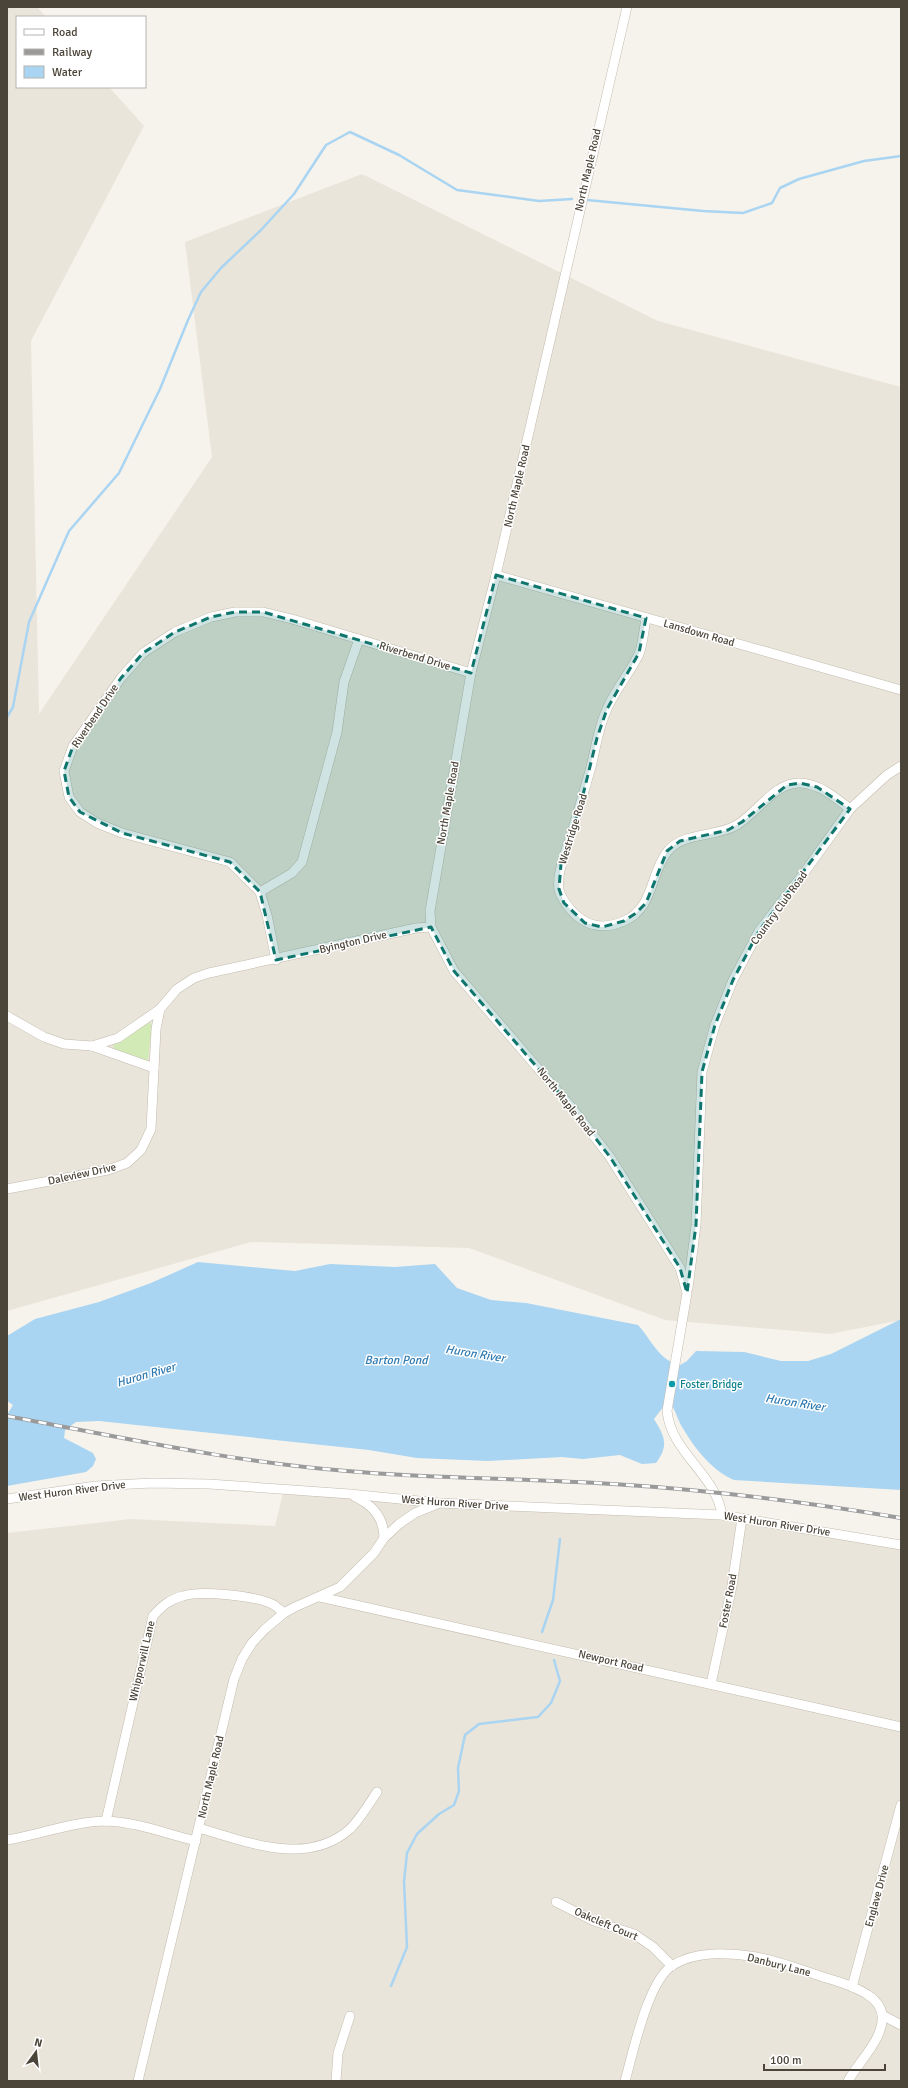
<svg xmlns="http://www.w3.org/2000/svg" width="908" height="2088" viewBox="0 0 908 2088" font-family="Signika,sans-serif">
<rect width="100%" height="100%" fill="#f6f3ec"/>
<g fill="#eae5da">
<polygon points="7,7 37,7 46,17 17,17 17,87 109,87 144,126 31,341 39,714 212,457 185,242 362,174 658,321 901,387 901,1320 830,1334 665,1320 469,1248 251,1242 7,1311"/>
<polygon points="284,1489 439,1503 787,1524 901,1547 901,2081 7,2081 7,1533 131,1519 275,1526"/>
</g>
<polygon fill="#d2eab5" points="149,1022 152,1025 148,1059 146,1061 114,1049 113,1043"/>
<path fill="#a9d4f2" d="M198,1262l97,9 35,-7 65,3 40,-3 22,24 34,12 35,3 112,22c13,14 21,36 42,40l7,-4 9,-10 48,1 37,9h27l23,-7 70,-35v171l-167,-10c-20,-8 -39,-31 -50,-50 -5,-7 -7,-15 -11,-23l-9,-1 -10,13c11,18 15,26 2,44l-14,1 -22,-9 -37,4 -21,-2 -74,4 -71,-3 -48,-8 -270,-29 -23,1 -11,8 -1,8 29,15 3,6 -3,7 -7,6 -79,14v-71l6,-10 -6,-4v-65l28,-17 64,-17 52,-19z"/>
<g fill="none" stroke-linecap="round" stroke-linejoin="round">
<g stroke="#a9d4f2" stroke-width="2.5">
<polyline points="587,200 703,211 743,213 772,203 780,188 799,179 864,161 901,156"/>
<polyline points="7,717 13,707 29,622 69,531 119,473 160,389 188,320 201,292 221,268 261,230 294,194 326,145 350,132 399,155 457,190 539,201 572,199"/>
<polyline points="542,1632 553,1600 560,1539"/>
<polyline points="391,1986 407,1947 404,1882 407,1853 417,1834 439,1814 454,1805 459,1791 458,1768 465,1735 479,1724 538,1717 551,1703 560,1681 554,1660"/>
</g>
<g stroke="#c2bbae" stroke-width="10">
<g id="minor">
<path d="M627,7l-131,568 -25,98 -41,238 1,16 23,44 119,138 37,48 70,111 7,25 -20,118c4,42 49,63 55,104"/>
<polyline points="496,575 901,690"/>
<path d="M646,618c-2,11 -3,26 -7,36 -9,19 -24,36 -32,55 -9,19 -11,38 -16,58 -8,28 -16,56 -25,83 -4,12 -9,27 -7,40 2,7 7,14 12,20 15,17 32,20 53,11 30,-13 26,-47 43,-69 15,-20 48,-15 68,-26 21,-11 39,-44 65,-43 20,1 35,14 50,26"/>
<polyline points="260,892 292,873 302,862 337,732 344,682 359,639"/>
<polyline points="276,960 267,915 260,892 230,862 122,833 97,823 80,812 69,797 64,771 73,746 121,678 143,653 175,632 211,617 235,612 263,612 292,619 471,673"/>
<polyline points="7,1016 44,1037 64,1044 92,1046 154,1068"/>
<polyline points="92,1046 118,1038 160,1009"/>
<polyline points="7,1189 108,1170 127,1163 141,1150 151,1129 156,1029 160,1009 177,989 194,978 209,973 416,928 431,927"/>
<polyline points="688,1288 696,1225 702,1072 715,1025 733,980 759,931 804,873 850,809 887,775 901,766"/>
<path d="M355,1497c18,8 29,21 29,41"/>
<polyline points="7,1499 95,1486 152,1483 209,1484 350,1494 439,1503 722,1515 901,1545"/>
<polyline points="320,1597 901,1727"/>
<polyline points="711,1684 732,1586 742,1518"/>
<path d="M106,1821l47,-205c9,-10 17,-17 30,-20 18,-6 72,0 89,8 4,2 8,6 12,9"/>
<path d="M199,1828c48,14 108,39 151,1 10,-10 19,-25 27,-37"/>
<path d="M7,1840c30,-5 69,-19 99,-19 30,1 61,13 90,20"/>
<polyline points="556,1902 594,1921 634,1934 653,1947 672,1966"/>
<polyline points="852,1987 901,1805"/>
<polyline points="882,2015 901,2025"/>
<polyline points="138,2081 234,1679 242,1659 252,1643 265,1629 284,1613 295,1607 340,1587 374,1553 384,1538 399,1524 415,1513 437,1504"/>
<polyline points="336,2081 338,2053 350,2016"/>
<path d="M625,2081c8,-28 23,-101 48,-116 23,-14 52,-12 77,-9 23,3 46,12 67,19 18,6 36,10 51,20 7,4 13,12 14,19 3,24 -23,47 -34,67"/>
</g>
</g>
<use href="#minor" stroke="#fff" stroke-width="9"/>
<g stroke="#9a9a9a" stroke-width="4">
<path id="rail" d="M7,1416c113,21 225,46 340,55 88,8 177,7 266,13 97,6 193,18 288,34"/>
</g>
<use href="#rail" stroke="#fff" stroke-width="2.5" stroke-dasharray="8" stroke-linecap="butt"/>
</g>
<path fill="#0f766e" fill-opacity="0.2" stroke="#0f766e" stroke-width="3" stroke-dasharray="8 5" stroke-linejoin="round" d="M496,575l150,43 -7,35 -32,56 -10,29 -16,65 -20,61 -2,25 5,14 21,20 17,4 22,-6 12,-8 10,-10 21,-52 13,-10 48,-11 14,-8 45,-37 13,-2 17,4 33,22 -91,122 -26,49 -18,45 -13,47 -6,153 -9,68 -7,-25 -70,-111 -37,-48 -119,-138 -23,-44 -155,33 -16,-68 -30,-30 -108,-29 -42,-21 -11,-15 -5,-26 9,-25 48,-68 22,-25 32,-21 36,-15 24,-5h28l208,61z"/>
<circle fill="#0f9aa8" stroke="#fff" stroke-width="1.5" cx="672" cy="1384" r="4"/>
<g text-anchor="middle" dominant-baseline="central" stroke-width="3" stroke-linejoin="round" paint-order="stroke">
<g font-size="11" fill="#4b4439" stroke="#fff">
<text transform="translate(588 170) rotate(-77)">North Maple Road</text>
<text transform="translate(517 486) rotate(-77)">North Maple Road</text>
<text transform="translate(699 633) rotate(16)">Lansdown Road</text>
<text transform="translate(415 656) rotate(17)">Riverbend Drive</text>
<text transform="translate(95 716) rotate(-56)">Riverbend Drive</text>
<text transform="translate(448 803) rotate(-80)">North Maple Road</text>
<text transform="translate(573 829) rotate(-73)">Westridge Road</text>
<text transform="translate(779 908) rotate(-54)">Country Club Road</text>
<text transform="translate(353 942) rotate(-13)">Byington Drive</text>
<text transform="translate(566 1102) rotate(51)">North Maple Road</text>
<text transform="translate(82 1174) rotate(-12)">Daleview Drive</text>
<text transform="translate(72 1491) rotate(-7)">West Huron River Drive</text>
<text transform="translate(455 1503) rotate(4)">West Huron River Drive</text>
<text transform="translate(777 1524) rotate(9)">West Huron River Drive</text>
<text transform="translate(728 1601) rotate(-79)">Foster Road</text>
<text transform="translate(142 1661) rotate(-77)">Whipporwill Lane</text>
<text transform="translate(611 1661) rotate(13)">Newport Road</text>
<text transform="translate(211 1777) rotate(-77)">North Maple Road</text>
<text transform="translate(877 1896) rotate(-75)">Englave Drive</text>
<text transform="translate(606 1924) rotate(23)">Oakcleft Court</text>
<text transform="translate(779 1965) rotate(14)">Danbury Lane</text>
</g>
<g font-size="11" fill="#0d838f" stroke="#fff" text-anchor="start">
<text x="680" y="1384">Foster Bridge</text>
</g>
<g font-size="12" font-style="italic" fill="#2e7ab2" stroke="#fff">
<text transform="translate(475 1354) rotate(9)">Huron River</text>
<text x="396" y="1360">Barton Pond</text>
<text transform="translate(146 1375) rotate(-16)">Huron River</text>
<text transform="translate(795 1403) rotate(9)">Huron River</text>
</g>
</g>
<rect width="908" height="2088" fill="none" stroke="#4b4439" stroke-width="16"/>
<rect x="16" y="16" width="130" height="72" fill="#ffffff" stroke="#b7b4b0"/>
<rect x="24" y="29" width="20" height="6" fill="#ffffff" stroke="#b7b4b0"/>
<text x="52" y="36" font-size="12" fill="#4b4439">Road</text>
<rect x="24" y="49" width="20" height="6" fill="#9a9a9a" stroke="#b7b4b0"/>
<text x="52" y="56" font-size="12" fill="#4b4439">Railway</text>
<rect x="24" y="66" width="20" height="12" fill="#a9d4f2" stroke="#b7b4b0"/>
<text x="52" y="76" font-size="12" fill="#4b4439">Water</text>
<g transform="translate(36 2052) rotate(15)" stroke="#ffffff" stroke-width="3" paint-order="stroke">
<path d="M0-3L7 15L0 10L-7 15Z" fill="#4b4439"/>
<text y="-6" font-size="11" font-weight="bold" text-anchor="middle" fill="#4b4439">N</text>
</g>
<path d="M764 2064v6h121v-6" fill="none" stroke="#4b4439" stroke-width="2"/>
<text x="770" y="2064" font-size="12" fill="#4b4439" stroke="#ffffff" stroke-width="3" paint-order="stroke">100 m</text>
</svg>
